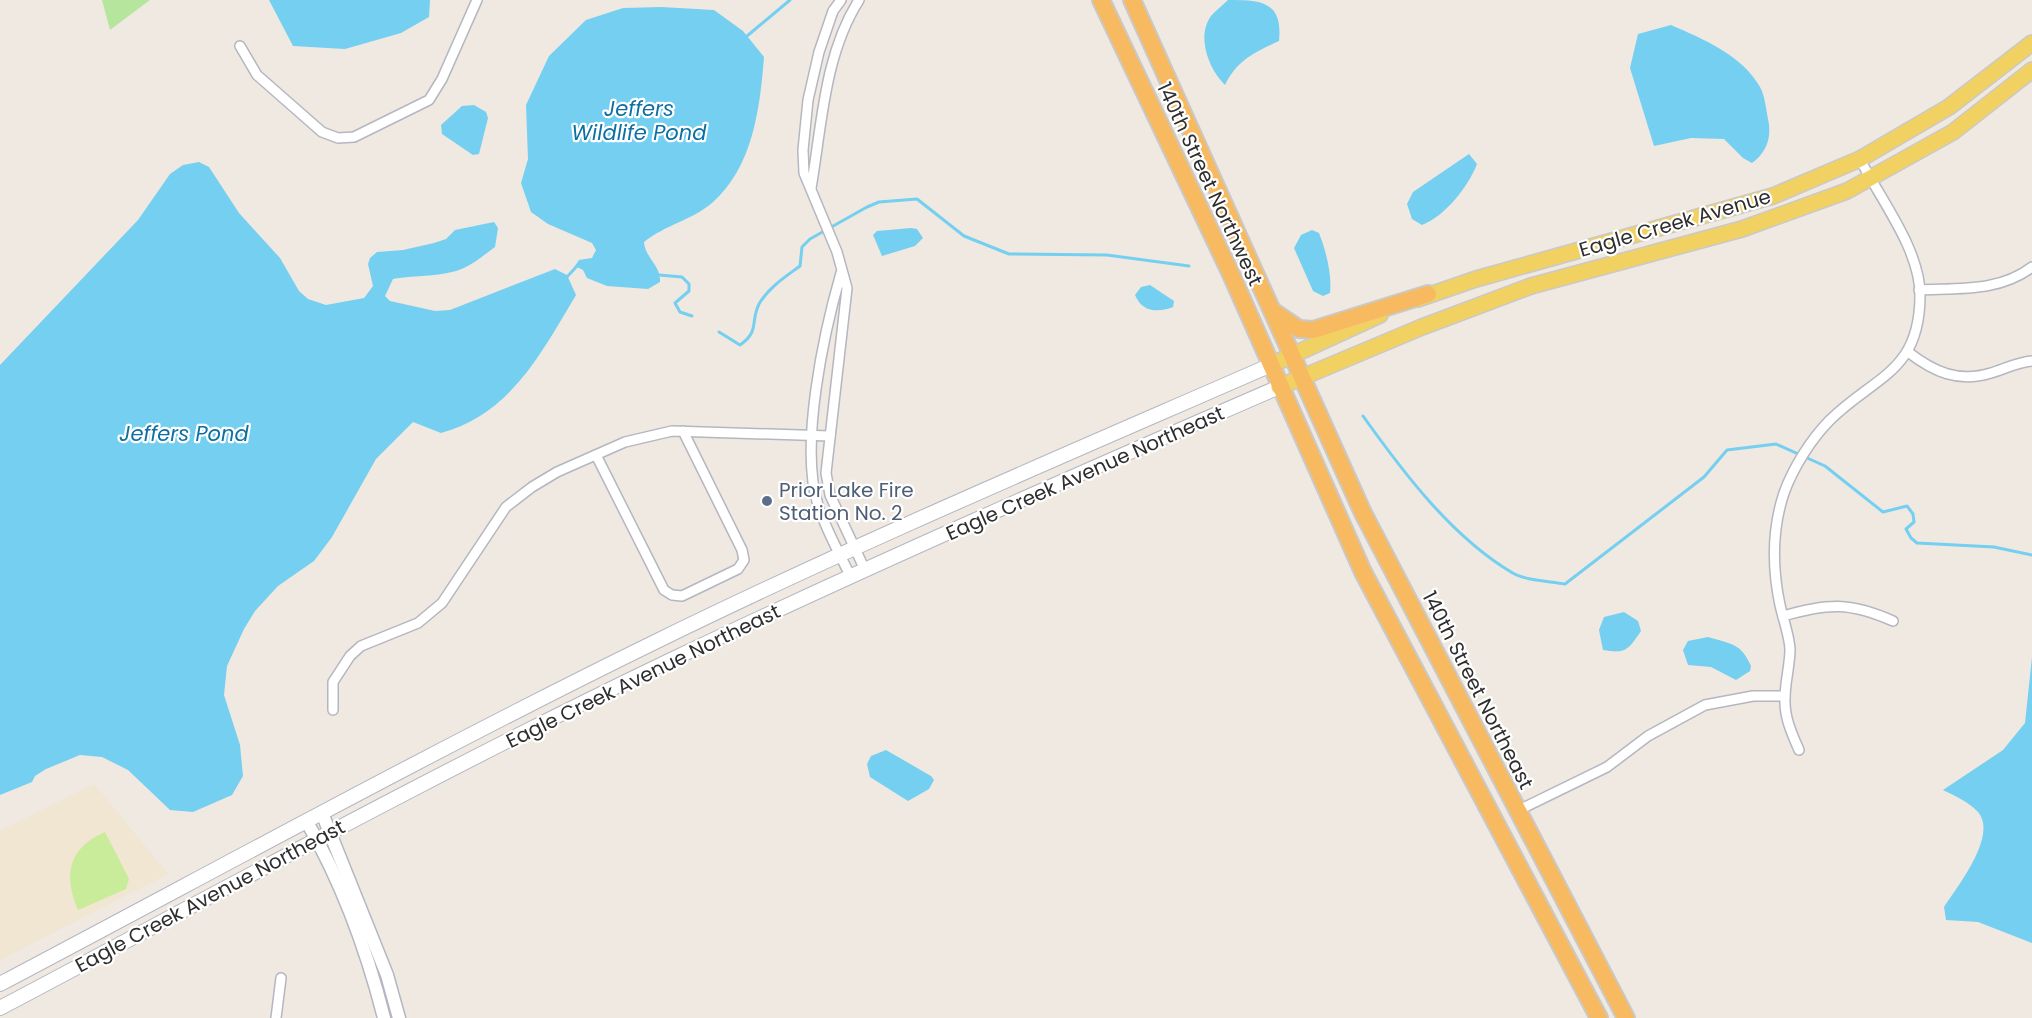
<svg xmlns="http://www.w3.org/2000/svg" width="2032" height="1018" viewBox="0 0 2032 1018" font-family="Poppins,sans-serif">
<rect width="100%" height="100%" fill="#efe9e1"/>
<polygon fill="#f0e6d1" points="94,784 168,874 0,960 0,831"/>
<polygon fill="#b6e59e" points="102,0 150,0 110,30"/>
<path fill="#c9ec9a" d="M105,832l24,47 -3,10 -48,21c-15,-35 -10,-62 27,-78z"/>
<g fill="#75cff0">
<polygon points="269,0 430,0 429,17 401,33 345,49 293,46"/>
<path d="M1228,0c33,0 55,1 51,41 -24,11 -42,19 -54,44 -16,-16 -29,-48 -14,-69 5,-6 12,-11 17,-16z"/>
<path d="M661,7l53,3 29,21 21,26c-4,51 -11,110 -52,146 -20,17 -47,22 -68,39 1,16 17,23 16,40l-12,7 -41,-3 -20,-8 -4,-8 -8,-4 4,-6 13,-2 4,-8 -4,-7 -44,-19 -17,-12 -10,-29 7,-24 -2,-54 23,-49 37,-36 37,-12z"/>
<path d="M1671,25c32,14 71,30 89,62 5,9 6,22 8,32 4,18 -1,33 -16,44l-9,-5 -19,-19 -33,-1 -37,8 -24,-78 8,-34z"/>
<polygon points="474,105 486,112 488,118 479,154 473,155 442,134 441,125 462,106"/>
<path d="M1469,154l8,10c-9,23 -32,52 -55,61l-10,-6 -5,-15 6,-12z"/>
<path d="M199,162l10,5 30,46 41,45 19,33 9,8 18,6 38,-7 9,-12 -5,-22 2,-6 7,-6 26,-2 31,-7 12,-4 9,-9 39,-8 4,6 -3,19c-10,7 -20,16 -31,21 -20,9 -49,7 -71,11l-8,17 5,5 45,10 15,-1 105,-41 12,6 9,20c-34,57 -66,120 -135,138l-28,-11 -37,37 -44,78 -18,24 -36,25 -23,25 -11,18 -17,37 -3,29 16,50 3,31 -11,19 -39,17 -23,-2 -42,-40 -26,-13 -22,-2 -34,14 -11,7 -3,6 -32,13v-430l138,-145 32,-46 13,-9z"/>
<polygon points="911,228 917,229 923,238 915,246 882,256 873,235 877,231"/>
<path d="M1312,230l7,3c7,18 13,41 11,60l-7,3 -10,-5 -19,-43 7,-13z"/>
<path d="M1150,285l24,16 -1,6c-16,6 -31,5 -38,-12l6,-8z"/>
<path d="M1624,612l14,9 3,10c-13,19 -15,23 -38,19l-4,-20 5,-13z"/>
<path d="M1708,637c23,7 33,6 43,29l-1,5 -14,9 -25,-13 -23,-2 -5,-15 5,-9z"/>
<path d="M2032,657v286l-54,-21 -32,-2 -2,-13c14,-21 54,-72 34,-95 -9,-10 -23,-16 -35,-22l60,-40 22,-27z"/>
<polygon points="886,750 931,776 934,780 929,789 908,801 870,777 867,764 871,756"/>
</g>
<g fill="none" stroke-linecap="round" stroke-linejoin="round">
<g stroke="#75cff0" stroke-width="3">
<polyline points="747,36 790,0"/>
<polyline points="659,275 682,277 689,284 689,291 675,303 680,312 692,316"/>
<polyline points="566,278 577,266"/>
<path d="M719,332l21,13c20,-14 10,-23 19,-41 9,-16 26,-27 41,-38l2,-19 8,-8 57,-32 12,-5 38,-3 47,37 45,18 98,1 82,11"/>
<path d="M1363,416c40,56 88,120 148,156 14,9 38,9 54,12l139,-107 23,-27 49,-6 49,22 58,46 24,-6 6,8 1,8 -8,7 5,9 6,5 77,4 38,8"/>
</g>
<g stroke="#b4b7c1" stroke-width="12">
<g id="minor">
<polyline points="841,0 833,11 819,52 808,100 803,150 804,173 837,252 847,288 826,473 830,495 865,570"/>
<polyline points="240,46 257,75 322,132 338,138 354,137 429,100 442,79 477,0"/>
<path d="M811,188c11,-63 13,-133 48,-188"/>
<path d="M841,273c-17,59 -42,173 -23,232 8,25 21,48 33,72"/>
<path d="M1919,290c40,-2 80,2 113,-23"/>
<path d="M1908,352c26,20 50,31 83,21 13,-4 27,-11 41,-12"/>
<polyline points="596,455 664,590 672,595 682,596 738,569 744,560 742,550 683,431"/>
<path d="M1783,616c45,-13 67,-14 110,5"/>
<polyline points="333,710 333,682 350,656 361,646 418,623 442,603 506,507 532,487 557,472 625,442 672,431 830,436"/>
<path d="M1799,750c-7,-16 -15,-33 -14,-52 0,-16 5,-33 5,-49 -1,-15 -7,-30 -10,-44 -8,-38 -8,-76 4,-112 9,-25 27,-54 46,-73 44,-44 90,-47 90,-125 0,-46 -40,-96 -60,-136"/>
<polyline points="1517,811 1607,767 1648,736 1705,705 1753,696 1785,696"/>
<polyline points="276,1018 281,978"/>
</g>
</g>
<g stroke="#b4b7c1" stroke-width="15">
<g id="tertiary">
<polyline points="322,813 387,975 399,1018"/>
<path d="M307,822c34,59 60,129 77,196"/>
</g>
</g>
<g stroke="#b4b7c1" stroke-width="16">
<g id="secondary">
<path d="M0,984c218,-115 434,-234 655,-342 202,-99 410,-187 616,-277"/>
<path d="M0,1008c223,-118 445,-240 673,-349 200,-95 403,-184 606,-272"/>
</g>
</g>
<g stroke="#c9c9c9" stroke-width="18">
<g id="primary">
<polyline points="1418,299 1476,279 1773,196 1860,159 1949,107 2032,43"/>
<polyline points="1271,365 1380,315"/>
<polyline points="1279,387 1422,327 1531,286 1742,229 1847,191 1953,132 2032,70"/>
</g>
</g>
<g stroke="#c9c9c9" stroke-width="20">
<g id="trunk">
<polyline points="1101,0 1230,272 1363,572 1599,1018"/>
<polyline points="1132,0 1363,513 1626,1018"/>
<polyline points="1274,312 1299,329 1313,330 1428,294"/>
</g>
</g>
<use href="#minor" stroke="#fff" stroke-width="9"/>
<use href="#tertiary" stroke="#fff" stroke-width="12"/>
<use href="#secondary" stroke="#fff" stroke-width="14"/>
<use href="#primary" stroke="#f2d163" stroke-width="15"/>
<use href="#trunk" stroke="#f8ba60" stroke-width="16"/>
</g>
<circle fill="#5c6f8a" stroke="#fff" stroke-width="2" cx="767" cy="501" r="6"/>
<g text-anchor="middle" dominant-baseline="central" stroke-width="4.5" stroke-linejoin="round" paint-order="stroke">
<g font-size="20" fill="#2e2e2e" stroke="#fff">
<text transform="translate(1210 184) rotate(65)">140th Street Northwest</text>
<text transform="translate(1675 223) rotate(-16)">Eagle Creek Avenue</text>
<text transform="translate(1085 473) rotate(-24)">Eagle Creek Avenue Northeast</text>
<text transform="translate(643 676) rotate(-26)">Eagle Creek Avenue Northeast</text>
<text transform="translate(1478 690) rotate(63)">140th Street Northeast</text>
<text transform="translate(210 896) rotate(-28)">Eagle Creek Avenue Northeast</text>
</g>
<g font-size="20" fill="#4e5e75" stroke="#fff" text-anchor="start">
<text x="779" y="490">Prior Lake Fire<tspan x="779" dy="23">Station No. 2</tspan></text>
</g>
<g font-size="21" font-style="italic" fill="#0d6fa3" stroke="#fff">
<text x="639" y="108">Jeffers<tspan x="639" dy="24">Wildlife Pond</tspan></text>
<text x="184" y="433">Jeffers Pond</text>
</g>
</g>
</svg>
